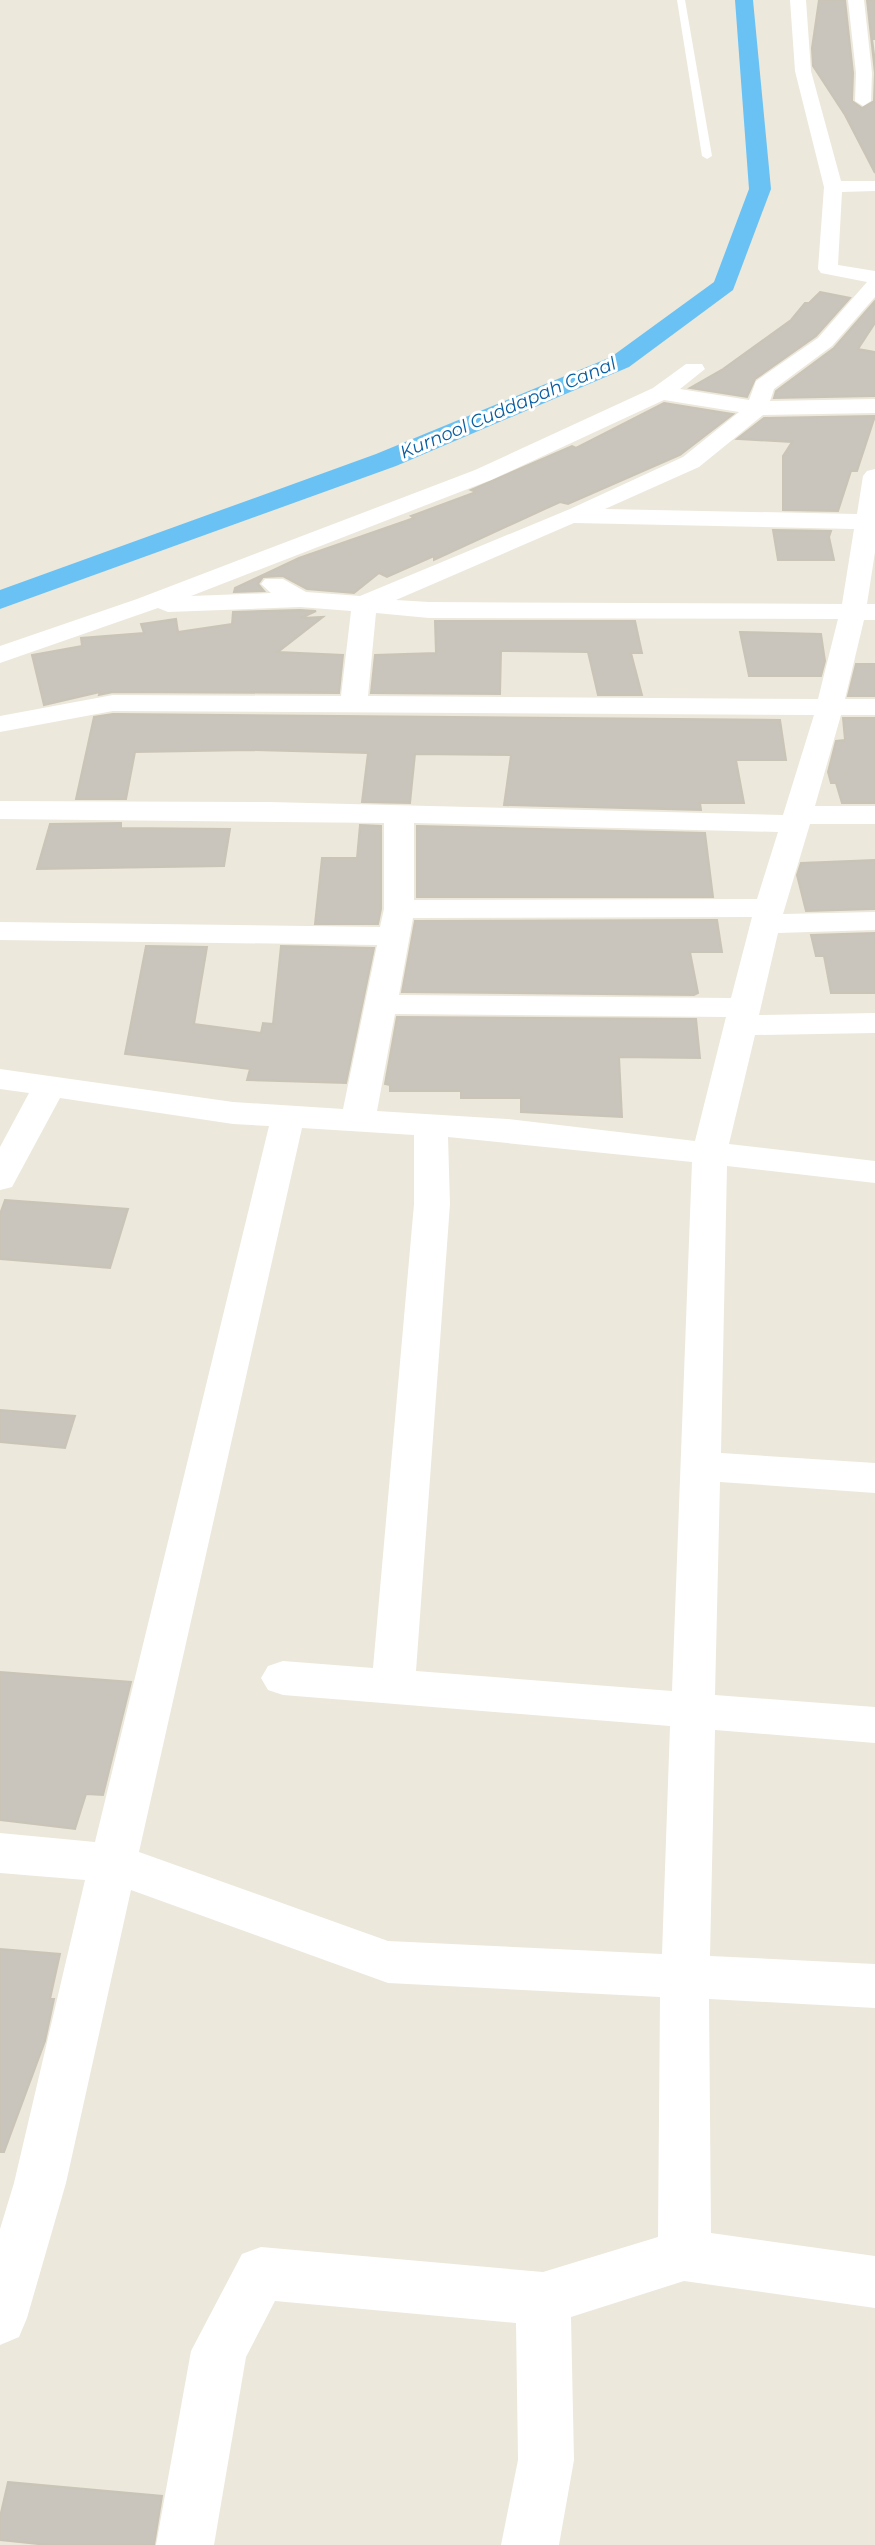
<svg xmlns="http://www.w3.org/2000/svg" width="875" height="2545" viewBox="0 0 875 2545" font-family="Montserrat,sans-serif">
<rect width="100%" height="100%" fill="#ede8dc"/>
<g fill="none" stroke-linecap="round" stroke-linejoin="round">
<polygon fill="#6ac2f4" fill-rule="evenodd" points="735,0 753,0 771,189 733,290 629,367 396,466 0,609 0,590 376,454 611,357 714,282 749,189"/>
</g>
<g fill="#c9c4bc" stroke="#c9c4b6" stroke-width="2">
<polygon points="819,0 845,0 853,73 852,101 862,108 874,101 875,73 867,0 875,0 875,39 872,39 875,62 875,173 845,115 813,66 812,48"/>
<polygon points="820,292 850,298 816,336 755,379 747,397 690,388 723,369 791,320 805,303 809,303"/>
<polygon points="874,302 875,323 858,349 875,352 875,396 774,398 776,391 834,348"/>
<polygon points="664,403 733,414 680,455 568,504 560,502 434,560 434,556 387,577 379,573 354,593 307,589 283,576 263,577 258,584 264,591 234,592 235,588 299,558 414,518 411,516 476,492 471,490 572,446 576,448"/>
<polygon points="875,416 857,471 851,471 838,511 783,510 783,456 792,442 737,439 764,418"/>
<polygon points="773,530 831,531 829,537 834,560 778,560"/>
<polygon points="300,610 316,611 301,618 323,617 278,652 343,655 339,693 113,692 99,695 100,692 44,705 32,655 82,646 81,638 144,633 141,624 176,619 178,632 232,624 233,612"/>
<polygon points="435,621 635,621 642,653 631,653 642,695 598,695 588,652 501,651 500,694 371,693 375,655 436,653"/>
<polygon points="740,632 821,634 825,661 821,676 749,676"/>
<polygon points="856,664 875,664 875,696 848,696"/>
<polygon points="113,714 780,720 786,760 736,760 744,803 700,803 701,810 504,805 511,755 415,754 410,803 362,802 368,753 251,750 135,752 126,799 76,799 94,717"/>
<polygon points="843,718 875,718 875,803 842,803 836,783 831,783 828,772 836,741 845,740"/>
<polygon points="121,823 121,828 230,829 224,866 37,869 50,824"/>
<polygon points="360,825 381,826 381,909 378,924 315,924 322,858 357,858"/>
<polygon points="417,826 705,833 713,897 417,897"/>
<polygon points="875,860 875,909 806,911 797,875 801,863"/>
<polygon points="717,920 722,952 690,952 698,993 694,995 402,992 415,921"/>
<polygon points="875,933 875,993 831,993 824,956 816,956 811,935"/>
<polygon points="146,946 207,947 194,1024 261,1033 263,1023 273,1024 281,946 374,948 346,1083 247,1080 250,1069 125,1054"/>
<polygon points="397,1017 696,1019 700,1058 619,1057 622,1117 521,1112 521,1098 461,1098 461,1091 390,1091 390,1085 385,1084"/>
<polygon points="5,1200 128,1209 110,1268 0,1259 0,1214"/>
<polygon points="0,1410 75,1416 65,1448 0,1442"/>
<polygon points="0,1672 131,1682 103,1795 86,1794 75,1829 0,1820"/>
<polygon points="0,1949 60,1954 50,1999 54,1999 45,2041 4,2152 0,2152"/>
<polygon points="8,2482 162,2496 154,2545 48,2545 0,2540 0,2517"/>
</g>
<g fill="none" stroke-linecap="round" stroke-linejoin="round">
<polygon fill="#fff" fill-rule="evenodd" points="677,0 685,0 712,156 707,159 702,156"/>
<g fill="#fff" fill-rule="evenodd">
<path d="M790,0h16l5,71 30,110h34v10l-33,1 -4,73 37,6v26l-43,49 -58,43 -4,12 105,-2v14l-112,2 -64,52 -94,42 252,5 6,-38 4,-5 8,-2v83l-8,52h8v16h-11l-19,79h30v16h-34l-26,91h60v18h-65l-27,90 92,-2v18l-97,3 -19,82 116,-2v20l-120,2 -26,109 146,17v22l-148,-17 -6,287 154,10v30l-155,-11 -5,213 160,12v36l-160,-13 -5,226 165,8v44l-166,-9 2,234 164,23v52l-191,-27 -113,36 3,143 -15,85h-58l17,-85 -2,-137 -241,-22 -29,56 -32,188h-58l35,-194 51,-97 19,-7 282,25 115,-35 2,-240 -272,-14 -257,-93 -65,293 -39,135 -8,19 -19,8v-116l14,-46 71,-303 -85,-7v-40l95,9 174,-716 -36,-2 -173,-26 -48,89 -12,3v-43l29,-54 -29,-4v-20l233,33 110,7 34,-164 -377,-5v-18l380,5 4,-18v-86l-384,-4v-18l269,1 514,13 31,-100 -701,-4 -113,21v-16l113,-21 228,1 10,-85 -51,-4 -132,5 -10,-4 -158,55v-17l137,-47 338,-129 178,-82 33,-24h16l3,5 -25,20 69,11 7,-19 62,-43 49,-56 -46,-9 -3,-4 6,-82 -29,-116zM664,400l75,12 -56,45 -113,52 -210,87 -54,-4 -23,-13h-18l-4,5 10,9 -80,3 300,-116zM574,523l280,6 -12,75 -413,-2 -33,-2zM376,613l53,5 409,1 -20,80 -450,-3zM414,823l364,9 -21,67 -343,1zM752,917l-21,81 -332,-3 14,-77zM395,1014l331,3 -31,124 -188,-22 -130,-8zM302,1128l112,7v69l-41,464 -90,-7 -15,5 -7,12 7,12 15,5 387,31 -8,228 -274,-13 -249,-89zM448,1137l244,25 -20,529 -256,-20 34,-467z"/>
<polygon points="848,0 864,0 872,73 871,101 863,106 855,101 856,73"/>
</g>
</g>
<g text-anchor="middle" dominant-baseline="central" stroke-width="6" stroke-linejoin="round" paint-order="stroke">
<g font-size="18" font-style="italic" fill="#075ea2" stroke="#fff">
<text transform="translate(508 408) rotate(-23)">Kurnool Cuddapah Canal</text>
</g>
</g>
</svg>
